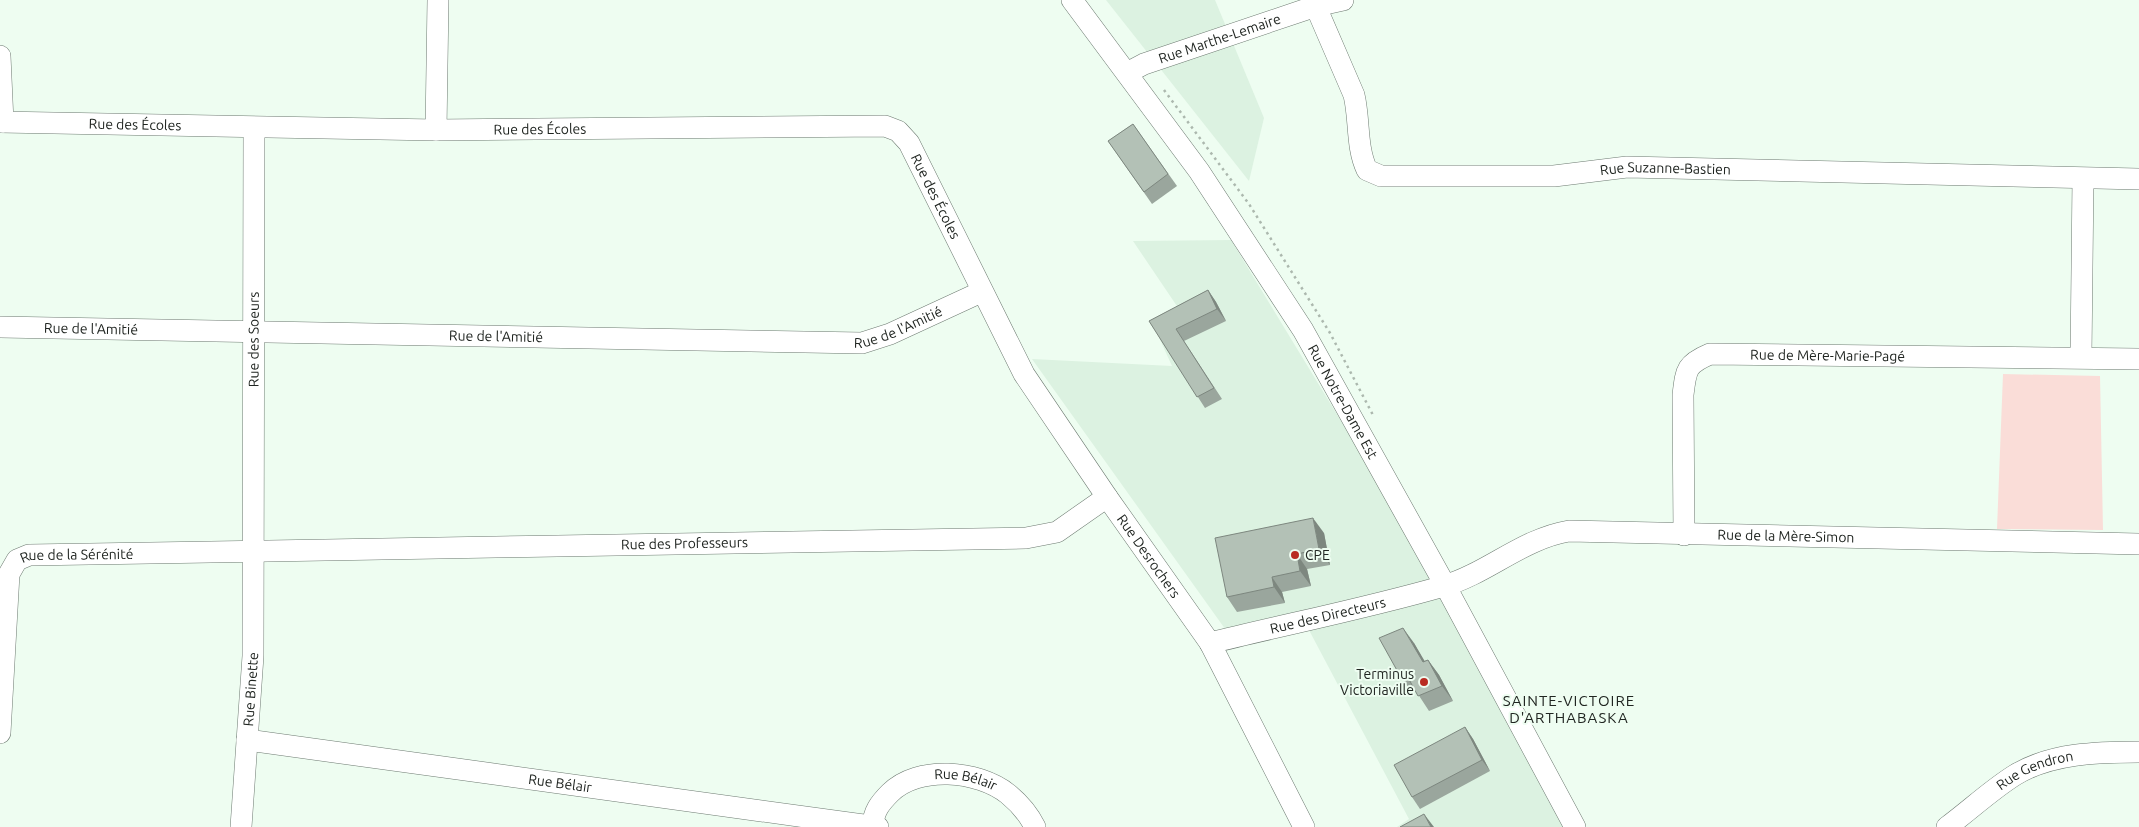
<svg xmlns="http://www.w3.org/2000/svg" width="2139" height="827" viewBox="0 0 2139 827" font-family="Ubuntu,sans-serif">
<rect width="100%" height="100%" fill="#eefdf1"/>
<g fill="#dcf2e1">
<polygon points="1106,0 1215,0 1264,118 1249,181"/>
<polygon points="1231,240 1389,500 1566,827 1397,827 1409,819 1301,615 1228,633 1032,359 1172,366 1157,333 1185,318 1133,241"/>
</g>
<polygon fill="#faddd8" points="2003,374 2100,376 2103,530 1997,529"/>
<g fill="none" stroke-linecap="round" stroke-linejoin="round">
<g stroke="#6d7a71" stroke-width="22">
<g id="minor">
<path id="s1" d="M1072,0l127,171 104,159 142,255 130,242"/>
<path id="s2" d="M1313,0l41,95c6,25 2,52 13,75l14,6h173l73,-9 512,12"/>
<polyline points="0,56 3,122"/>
<path id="s3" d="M1127,73l17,-9 172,-58 27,-6"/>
<path id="s4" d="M0,122l436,8 449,-4 13,5 11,12 115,231 83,123 103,146 94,184"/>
<polyline points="436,130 438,0"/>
<path id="s5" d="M0,327l862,16 28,-9 91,-42"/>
<polyline points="2081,357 2083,179"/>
<path id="s6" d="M1684,535l-1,-140c3,-25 3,-31 27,-41l429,5"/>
<path id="s7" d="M1210,643c77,-19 158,-35 234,-57 44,-13 78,-47 125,-55l570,13"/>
<path id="s8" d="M0,733l9,-159 8,-14 12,-5c332,-3 665,-14 997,-17l31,-6 50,-35"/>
<path id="s9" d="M247,740l631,87"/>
<path id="s10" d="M873,826c0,-14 7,-23 17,-33 28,-28 88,-23 118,1 11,9 21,21 27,33"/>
<path id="s11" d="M241,827l12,-171 1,-528"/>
<path id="s12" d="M1947,827c23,-17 44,-37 68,-52 36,-22 83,-23 124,-23"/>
</g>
</g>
<polyline stroke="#acb8ae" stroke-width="2.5" stroke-dasharray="2.5 4" stroke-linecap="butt" points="1164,90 1249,204 1330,333 1374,417"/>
<use href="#minor" stroke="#fff" stroke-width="21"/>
</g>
<g fill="#9aa69d">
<polygon points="1133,124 1177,186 1152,204 1108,141"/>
<polygon points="1208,290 1216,302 1226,321 1184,341 1222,399 1205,408 1149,321"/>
<polygon points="1324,533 1330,565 1307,569 1311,586 1282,592 1285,603 1237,612 1227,597"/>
<polygon points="1414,643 1424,661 1428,660 1439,675 1453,701 1429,711 1414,688 1410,690 1399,674"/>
<polygon points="1465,727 1473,739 1490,771 1420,809 1412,797"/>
</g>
<g fill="#7d877f">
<polygon points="1208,290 1216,302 1226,321 1217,309"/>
<polygon points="1313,518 1324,533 1330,565 1319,549"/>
<polygon points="1297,554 1307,569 1311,586 1300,571"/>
<polygon points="1272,577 1282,592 1285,603 1274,587"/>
<polygon points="1403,628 1414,643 1434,677 1423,662"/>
<polygon points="1428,660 1439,675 1453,701 1442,686"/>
<polygon points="1465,727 1473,739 1490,771 1482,760"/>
<polygon points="1424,814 1434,827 1431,827"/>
</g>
<g fill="#b3c1b6" stroke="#7d877f">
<polygon points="1133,124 1168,174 1144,192 1108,141"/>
<polygon points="1208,290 1217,309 1176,329 1214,388 1197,397 1149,321"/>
<polygon points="1313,518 1319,549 1297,554 1300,571 1272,577 1274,587 1227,597 1215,538"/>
<polygon points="1403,628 1423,662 1428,660 1442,686 1418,696 1405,672 1399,674 1379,638"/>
<polygon points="1465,727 1482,760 1412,797 1394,765"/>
<polygon points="1424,814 1431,827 1400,827"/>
</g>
<g fill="#b92b21" stroke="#eefdf1" stroke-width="2">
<circle cx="1295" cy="555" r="5"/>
<circle cx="1424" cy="682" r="5"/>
</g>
<g text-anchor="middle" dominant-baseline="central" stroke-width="4" stroke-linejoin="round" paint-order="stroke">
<g font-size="14" fill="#202521" stroke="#eefdf1">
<text stroke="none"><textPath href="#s3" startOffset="99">Rue Marthe-Lemaire</textPath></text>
<text stroke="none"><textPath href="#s4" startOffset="135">Rue des Écoles</textPath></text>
<text stroke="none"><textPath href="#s4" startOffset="540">Rue des Écoles</textPath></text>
<text stroke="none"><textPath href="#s2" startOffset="480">Rue Suzanne-Bastien</textPath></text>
<text stroke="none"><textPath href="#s4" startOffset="975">Rue des Écoles</textPath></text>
<text stroke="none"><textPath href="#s5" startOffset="901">Rue de l'Amitié</textPath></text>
<text stroke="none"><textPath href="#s5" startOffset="91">Rue de l'Amitié</textPath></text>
<text stroke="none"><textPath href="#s5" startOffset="496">Rue de l'Amitié</textPath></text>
<text stroke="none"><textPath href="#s11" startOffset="488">Rue des Soeurs</textPath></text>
<text stroke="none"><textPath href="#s6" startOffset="311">Rue de Mère-Marie-Pagé</textPath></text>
<text stroke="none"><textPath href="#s1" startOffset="485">Rue Notre-Dame Est</textPath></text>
<text stroke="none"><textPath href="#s7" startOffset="595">Rue de la Mère-Simon</textPath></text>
<text stroke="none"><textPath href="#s8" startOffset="844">Rue des Professeurs</textPath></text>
<text stroke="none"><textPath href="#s4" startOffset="1394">Rue Desrochers</textPath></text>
<text stroke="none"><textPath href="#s8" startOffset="236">Rue de la Sérénité</textPath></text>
<text stroke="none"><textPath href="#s7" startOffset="121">Rue des Directeurs</textPath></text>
<text stroke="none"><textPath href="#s11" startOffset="138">Rue Binette</textPath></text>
<text stroke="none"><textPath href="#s12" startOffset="106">Rue Gendron</textPath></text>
<text stroke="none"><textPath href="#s9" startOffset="316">Rue Bélair</textPath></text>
<text stroke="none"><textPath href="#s10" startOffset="119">Rue Bélair</textPath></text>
</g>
<g font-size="14" fill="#202521" stroke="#eefdf1" text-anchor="start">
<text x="1305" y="555">CPE</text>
<text x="1414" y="674" text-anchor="end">Terminus<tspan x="1414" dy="16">Victoriaville</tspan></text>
</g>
<g font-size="15" letter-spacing="1" fill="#202521" stroke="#eefdf1">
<text x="1569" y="700">SAINTE-VICTOIRE<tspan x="1569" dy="17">D'ARTHABASKA</tspan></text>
</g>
</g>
</svg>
